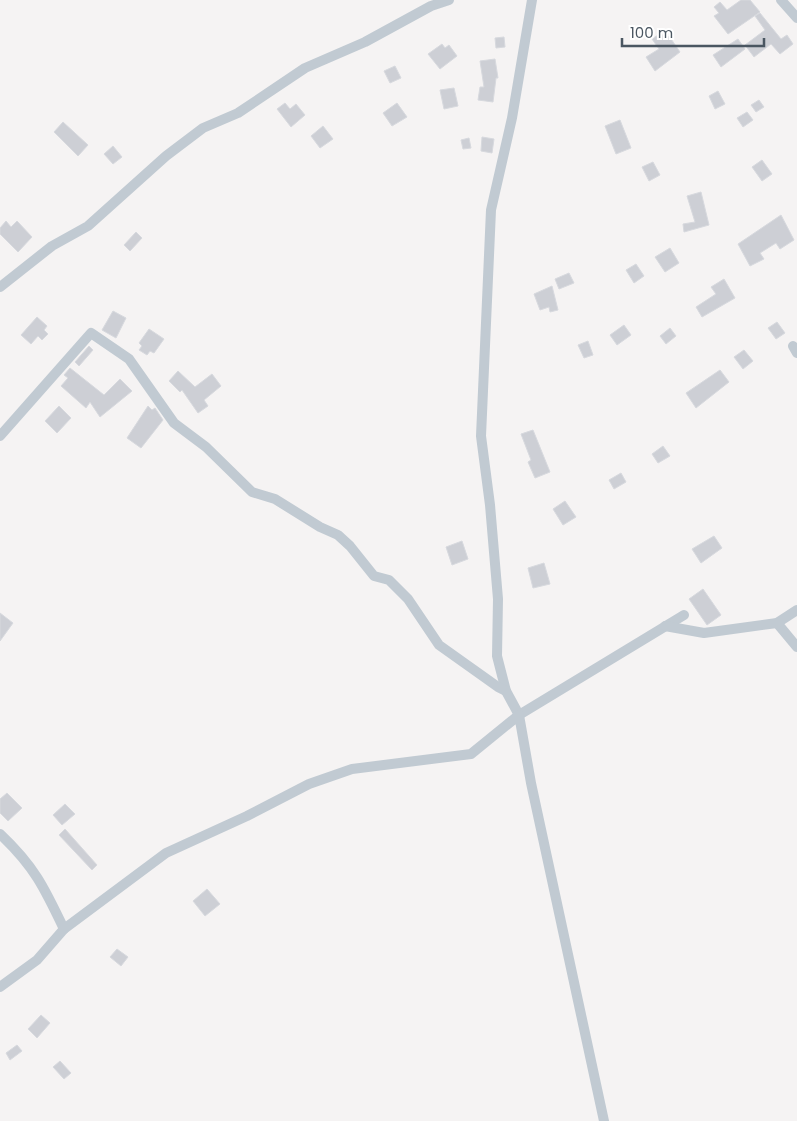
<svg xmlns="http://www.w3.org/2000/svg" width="797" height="1121" viewBox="0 0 797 1121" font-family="Poppins,sans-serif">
<rect width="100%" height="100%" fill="#f5f3f3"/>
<g fill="#cdcfd5" stroke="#d7d9de">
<polygon points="741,0 750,0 760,12 728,34 714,16 719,13 714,7 720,2 727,10"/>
<polygon points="760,13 781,39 787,35 793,44 780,54 771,44 754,57 745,45 765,30 755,16"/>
<polygon points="661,33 665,39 669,36 680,52 655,71 646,57 659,49 652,39"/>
<polygon points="504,37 505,47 496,48 495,38"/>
<polygon points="738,39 745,49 721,67 713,55"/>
<polygon points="442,44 445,48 449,45 457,56 440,69 428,54"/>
<polygon points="495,59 498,78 496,78 493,102 478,100 480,87 484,87 480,61"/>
<polygon points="395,66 401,78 390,83 384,71"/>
<polygon points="454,88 458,106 444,109 440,90"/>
<polygon points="718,91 725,104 715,109 709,96"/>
<polygon points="759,100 764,107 756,112 751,105"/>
<polygon points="285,103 290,109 296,104 305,115 291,127 277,109"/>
<polygon points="397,103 407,117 392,126 383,113"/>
<polygon points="747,112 753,120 743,127 737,118"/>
<polygon points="620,120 631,148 616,154 605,126"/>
<polygon points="63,122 88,145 78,156 54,132"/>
<polygon points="323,126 333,139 320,148 311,136"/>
<polygon points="482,137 494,139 492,153 481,151"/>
<polygon points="469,138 471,148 463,149 461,140"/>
<polygon points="113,146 122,157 113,164 104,154"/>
<polygon points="762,160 772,174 762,181 752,167"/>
<polygon points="653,162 660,175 649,181 642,167"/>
<polygon points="701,192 709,225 684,232 683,224 695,222 687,196"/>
<polygon points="781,215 794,240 780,249 776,243 760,253 764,259 750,266 738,244"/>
<polygon points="6,221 11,227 17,221 32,237 18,252 0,234 0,228"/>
<polygon points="136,232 142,238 130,251 124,245"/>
<polygon points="670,248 679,263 665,272 655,257"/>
<polygon points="636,264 644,276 634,283 626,270"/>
<polygon points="569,273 574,283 559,289 555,279"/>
<polygon points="724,279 735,298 702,317 696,307 716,294 711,287"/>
<polygon points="552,286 558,310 550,312 549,307 540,310 534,294"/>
<polygon points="113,311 126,318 116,338 102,330"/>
<polygon points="37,317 47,326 44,330 48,334 42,340 38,336 31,344 21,335"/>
<polygon points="777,322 785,333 776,339 768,328"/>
<polygon points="624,325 631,335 617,345 610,335"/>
<polygon points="670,328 676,336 666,344 660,336"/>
<polygon points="149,329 164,339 154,353 150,351 147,355 139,350 142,346 139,343"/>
<polygon points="588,341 593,355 584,358 578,345"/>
<polygon points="89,346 93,350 79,366 75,362"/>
<polygon points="744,350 753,361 743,369 734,357"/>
<polygon points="70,368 104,395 120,379 132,391 100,417 90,402 86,408 61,386 68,378 64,375"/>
<polygon points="720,370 729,382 696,408 686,393"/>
<polygon points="178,371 195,387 212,374 221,386 204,400 208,406 198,413 182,390 180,392 169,381"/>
<polygon points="59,406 71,418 57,433 45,421"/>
<polygon points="148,406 152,410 155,408 163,420 141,448 127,438"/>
<polygon points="533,430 550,472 535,478 528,462 531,460 521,434"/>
<polygon points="663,446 670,456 658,463 652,454"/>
<polygon points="621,473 626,482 614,489 609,480"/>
<polygon points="565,501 576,517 563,525 553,509"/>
<polygon points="714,536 722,548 701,563 692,549"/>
<polygon points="462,541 468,559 452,565 446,547"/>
<polygon points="544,563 550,584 533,588 528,568"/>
<polygon points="703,589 721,615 707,625 689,599"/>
<polygon points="0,613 13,623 0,641"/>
<polygon points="7,793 22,808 8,821 0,813 0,799"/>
<polygon points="65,804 75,814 62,825 53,815"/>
<polygon points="65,829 97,865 92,870 59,835"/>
<polygon points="207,889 220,904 205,916 193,901"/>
<polygon points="117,949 128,957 121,966 110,957"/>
<polygon points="41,1015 50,1023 37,1038 28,1029"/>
<polygon points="17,1045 22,1051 10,1060 6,1053"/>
<polygon points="60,1061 71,1073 64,1079 53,1067"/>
</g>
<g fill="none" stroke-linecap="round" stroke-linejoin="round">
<g stroke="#c1cad2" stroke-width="10">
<polyline points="532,0 512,118 491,210 481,436 490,505 498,599 497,656 506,691 519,715 684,615"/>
<polyline points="781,0 797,18"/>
<polyline points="0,287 52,246 88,226 166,156 203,128 238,113 305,68 365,42 431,6 449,0"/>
<polyline points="793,346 797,353"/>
<polyline points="0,436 91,333 129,359 174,423 206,447 252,492 275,499 320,527 338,535 350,546 374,576 389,580 408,599 439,645 498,687 506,691"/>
<polyline points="777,623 797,647"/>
<polyline points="665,626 704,633 777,623 797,610"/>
<path d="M0,834c34,32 44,53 64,95"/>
<polyline points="0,987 37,960 64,929 166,853 247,816 309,784 352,769 471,754 519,715 531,783 604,1121"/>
</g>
</g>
<path d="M622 38v8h142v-8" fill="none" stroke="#4a5661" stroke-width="2.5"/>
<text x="630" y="38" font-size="15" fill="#4a5661" stroke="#ffffff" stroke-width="4" paint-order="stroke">100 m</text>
</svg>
